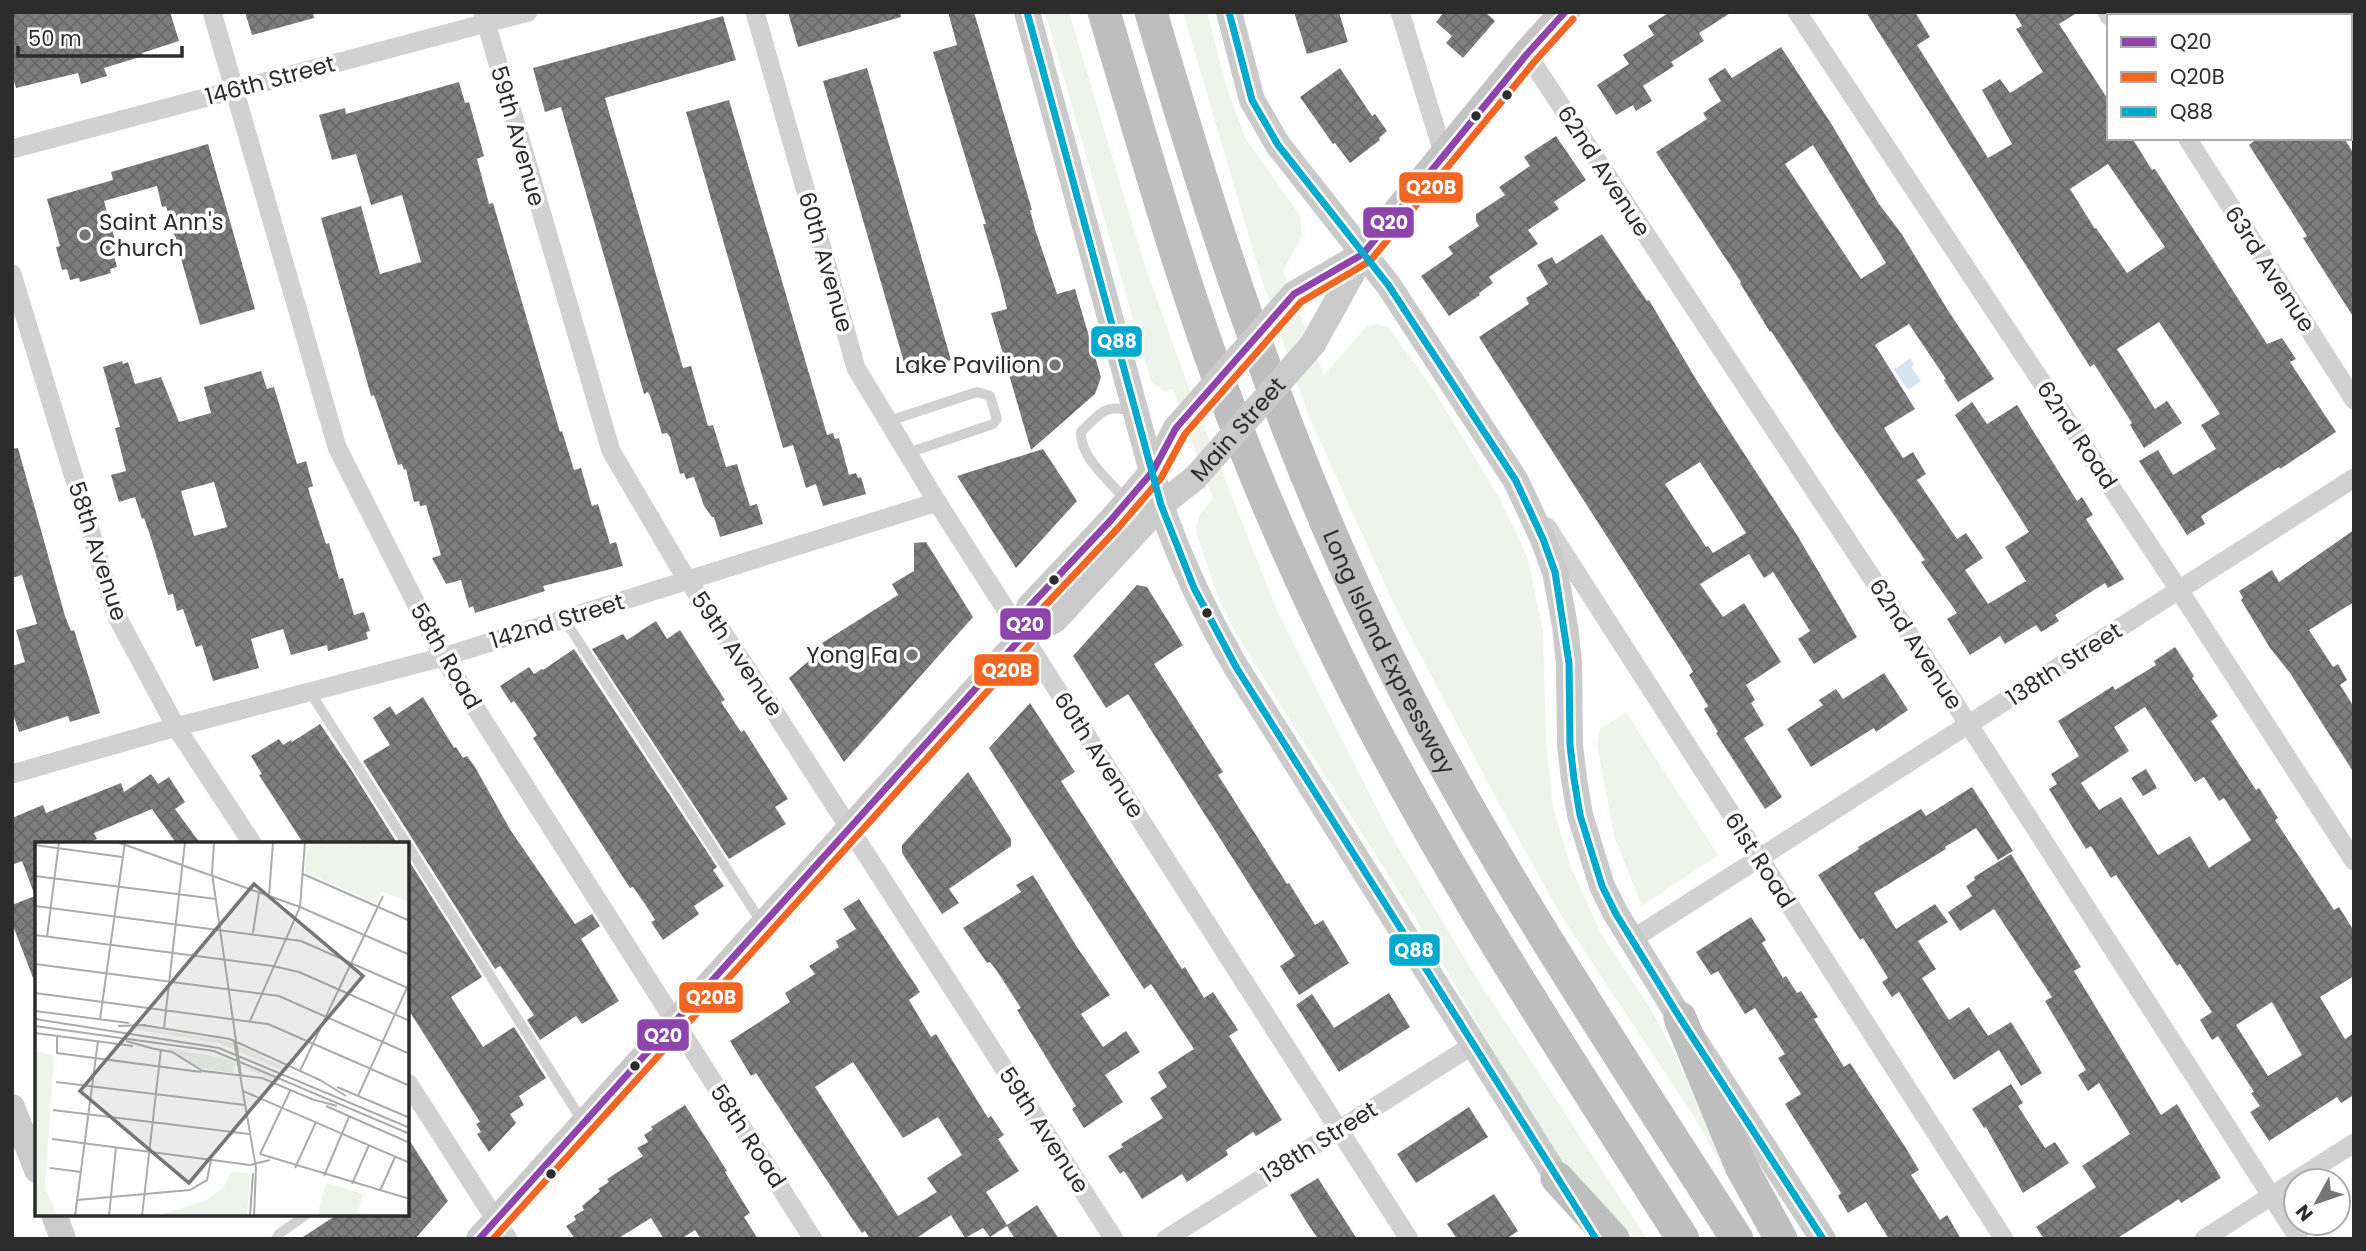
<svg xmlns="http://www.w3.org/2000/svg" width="2366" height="1251" viewBox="0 0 2366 1251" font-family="Poppins,sans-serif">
<defs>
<pattern id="building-cross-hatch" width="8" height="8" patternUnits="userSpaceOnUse" patternTransform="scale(1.75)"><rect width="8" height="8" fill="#7d7d7d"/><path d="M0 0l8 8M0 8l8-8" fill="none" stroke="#676767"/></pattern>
</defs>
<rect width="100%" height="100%" fill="#fff"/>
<g fill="#eef4ea">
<path d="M1045,12h24l75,251 39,109 94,239 112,221 82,137 176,270h-23c-77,-87 -132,-192 -191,-292 -64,-105 -133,-208 -197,-314l-20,-41 -20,-60 3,-17 14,-16 -40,-110 -9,2 -13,-9z"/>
<polygon points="1183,12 1207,12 1228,92 1246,139 1301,217 1302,236 1283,271 1324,375 1367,326 1376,324 1388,327 1431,386 1498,495 1527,556 1543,630 1546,744 1553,806 1570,865 1601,934 1652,1011 1676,1056 1744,1205 1693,1115 1560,914 1496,798 1397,611 1309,417 1262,281"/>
<polygon points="1626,712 1718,855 1642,906 1614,836 1597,744 1600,729"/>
</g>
<polygon fill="#d6e4f1" points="1910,358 1914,364 1911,367 1921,381 1908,390 1894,370"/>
<g fill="url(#building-cross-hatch)" fill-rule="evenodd">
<polygon points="12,12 170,12 179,41 142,53 143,56 104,68 107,76 81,84 78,73 16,88 12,74"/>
<polygon points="245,12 313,12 314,18 252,35"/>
<polygon points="788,12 900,12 901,17 798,47"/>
<polygon points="948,12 974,12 1032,210 1030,210 1035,229 1057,294 1075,289 1101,377 1095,394 1031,450 991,313 1007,309 1000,281 983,224 986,224 980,205 933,52 957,45"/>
<polygon points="1294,12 1339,12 1348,42 1307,54"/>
<polygon points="1444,12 1485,12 1495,21 1463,58 1446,43 1452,36 1436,22"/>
<polygon points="1670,12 1732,12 1699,33 1704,41 1671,62 1674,66 1643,86 1652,101 1636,111 1633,105 1616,115 1597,85 1629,64 1623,55 1654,35 1648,26"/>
<path d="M1866,12h49l15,25 -13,8 71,113 24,-14 -30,-54 18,-11 10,14 33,-21 -27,-43 6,-3 -8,-14h64l-19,12 50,77v37h23l20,32 3,-1 112,175 15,-6 14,21 -6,3 46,70 -56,37 -1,-2 -78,49 4,8 -18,11 -48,-74 19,-11 15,25 43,-26 -15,-24 19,-11 -61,-92 -42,27 38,60 12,-8 15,22 -38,25 -14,-23 2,-2 -38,-59 -4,3zM2108,164l57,83 -38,26 -31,-45 -1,1 -25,-40z"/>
<polygon points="723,16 736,60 605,98 683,368 691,366 708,426 713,425 726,467 737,464 750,506 757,504 763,524 720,537 714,517 712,517 704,506 694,477 686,479 684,473 680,474 670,437 667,433 662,434 651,398 648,392 644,394 561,107 545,112 533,68"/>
<path d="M1781,47l51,78 47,79 22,29 48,79 45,67 -36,23 -14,-22 2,-1 -37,-55 -34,21 40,64 -31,19 19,30 10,-6 13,22 -9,6 40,59 9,-6 17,25 -18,12 23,34 38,-23 -21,-34 24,-15 -74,-117 17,-13 15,22 30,-19 60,96 5,-4 11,18 -7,4 38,60 -16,9 -3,-5 -50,32 4,6 -18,11 -5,-7 -31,19 -5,-8 -30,19 -23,-36 10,-6 -36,-51 4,-2 -90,-130 -64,-99 -1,1 -30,-49 1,-1 -85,-130 51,-33 -4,-6 18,-12 -13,-22 17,-11 7,10zM1813,145l73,118 -25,16 -76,-115z"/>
<polygon points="867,68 951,360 907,373 823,81"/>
<polygon points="1340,68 1372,116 1375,114 1387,131 1379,138 1380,140 1350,163 1335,143 1333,144 1300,97"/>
<polygon points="459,82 465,103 469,102 484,156 477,159 489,204 493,203 560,432 562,431 574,470 581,468 592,506 598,504 610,544 616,542 623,566 543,586 545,591 475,613 473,606 469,608 461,580 446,584 432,558 441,555 426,505 420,506 419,501 414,502 406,469 404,470 402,464 398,465 374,395 371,396 321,218 361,206 380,274 421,262 402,195 371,205 356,154 332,160 319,115 345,108 346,114"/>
<polygon points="729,100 827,435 833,433 835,439 839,438 849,475 856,473 858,478 861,477 866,494 823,506 816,484 806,488 793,445 783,448 686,112"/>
<polygon points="1556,136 1586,180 1554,202 1559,209 1528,230 1538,244 1489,277 1493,283 1479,293 1480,295 1449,316 1421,276 1453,254 1448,247 1479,226 1476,221 1476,214 1505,195 1499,187 1530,166 1524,157"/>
<polygon points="2258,138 2344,138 2354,154 2354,318 2303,238 2307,236 2249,145"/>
<polygon points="208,144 255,309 200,325 166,206 162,207 157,186 104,201 119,255 114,256 117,267 110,269 111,273 80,282 79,278 70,280 67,269 62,270 56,247 60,246 47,199 113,180 111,172"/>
<path d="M1602,234l45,67 2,-1 48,81 100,154 60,102 -43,27 -16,-25 12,-8 -37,-59 -9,6 -15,-24 -49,30 23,33 21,-14 37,59 -35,23 9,15 -4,3 13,22 -20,13 38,59 -17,12 -49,-76 2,-1 -14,-23 4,-3 -19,-31 4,-3 -3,-6 -211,-329 50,-33 -3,-6 22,-14 -11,-19 15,-8 4,7zM1700,462l46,71 -33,20 -5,-7 -2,1 -41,-63z"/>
<path d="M122,361l1,3 5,-2 7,22 26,-7 18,45 32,-9 -7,-26 57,-16 6,18 7,-2 23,77 9,-3 7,25 -5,2 18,56 3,-1 10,36 4,-1 11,37 10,-3 6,19 -4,1 2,7 -40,12 -1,-6 -36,10 -8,-26 -32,10 8,29 -46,13 -11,-36 -6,2 -13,-38 -6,2 -4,-17 -5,1 -18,-60 -6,-17 -2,1 -7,-22 -16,5 -8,-27 15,-4 -11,-43 5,-1 -17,-60zM214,482l13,45 -33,9 -13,-45z"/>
<polygon points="18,448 65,616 71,631 74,630 100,713 70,722 68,716 19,732 12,712 12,666 25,662 16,630 37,624 22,575 12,578 12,449"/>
<polygon points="1043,449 1077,501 1016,568 957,476"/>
<polygon points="2354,530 2354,602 2309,630 2333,667 2338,664 2347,680 2340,685 2354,707 2354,773 2290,673 2270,648 2241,600 2243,598 2239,591 2272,570 2279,582"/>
<polygon points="926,542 973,617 844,762 789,678 825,647 822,643 898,595 892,584 914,571 914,543"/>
<polygon points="1137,585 1147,587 1183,645 1154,664 1223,772 1218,775 1287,884 1289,883 1315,925 1323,920 1349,963 1299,995 1280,966 1295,956 1128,694 1106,708 1073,656"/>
<polygon points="656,621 667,639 680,630 725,700 721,702 741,732 744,730 788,799 775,807 786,824 729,859 592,649 623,634 627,640"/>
<path d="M2175,647l19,29 -2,2 26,38 -7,5 45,69 3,-2 19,30 -3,2 59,90 5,-3 15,24v45l-34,21 25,42 9,-6v62l-13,8 -4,-6 -68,44 -19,-29 10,-6 -9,-13 3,-1 -36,-56 -6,4 -12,-20 12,-8 -32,-48 -3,2 -61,-91 -5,3 -20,-32 -5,3 -37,-60 8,-5 -6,-10 28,-18 -21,-35 55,-35 2,4 41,-25 -2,-4zM2145,707l50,75 9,-5 15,24 5,-3 27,42 -42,28 -19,-32 -32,19 -37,-58 -22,13 -18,-27 48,-32 -15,-24zM2272,1002l30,53 -34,21 -32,-51z"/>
<polygon points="574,649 717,867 713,870 724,886 694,906 699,914 663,940 651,922 655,920 645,904 633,887 630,888 533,738 537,735 526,718 514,701 511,703 500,686 529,667 534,674 542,669 543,670"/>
<polygon points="1884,673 1908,710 1876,732 1874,728 1811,767 1787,729 1823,705 1819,700 1836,689 1843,699"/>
<polygon points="423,697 454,748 456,747 463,758 467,756 475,767 511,831 575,924 592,914 600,926 581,939 619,1001 582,1024 576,1016 540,1040 527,1020 534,1015 502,968 500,966 495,969 363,761 390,745 373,718 390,706 396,715"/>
<polygon points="1030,703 1075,772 1061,781 1182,969 1185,967 1204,998 1213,992 1238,1030 1229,1036 1282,1120 1256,1136 1253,1132 1226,1150 1228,1155 1187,1182 1182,1174 1142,1199 1124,1171 1120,1174 1108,1156 1123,1147 1121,1144 1163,1118 1150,1098 1167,1087 1158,1072 1194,1049 1151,984 1144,989 989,748"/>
<polygon points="320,724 350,768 397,843 303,843 259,775 262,774 251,756 279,739 283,745 291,740 292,742"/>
<polygon points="2146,769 2157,788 2143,796 2131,778"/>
<polygon points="968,772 1011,839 1011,846 949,889 959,903 942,914 902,853 902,845"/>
<polygon points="151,774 158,784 169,777 185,802 175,809 200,843 176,843 152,809 94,833 97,839 87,843 37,843 35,983 12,923 12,905 35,896 22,861 12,865 12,818 43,805 46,813 121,783 124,792"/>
<polygon points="1972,787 2013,851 1998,860 1976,828 1945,847 1946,849 1874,893 1896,929 1935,904 1948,922 1918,941 1936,969 1922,978 1949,1020 1969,1007 1988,1036 2011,1022 2042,1073 2021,1086 1999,1050 1954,1080 1899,992 1892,997 1882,982 1888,978 1863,938 1860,940 1818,875 1859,849 1858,847 1921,809 1926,816"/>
<polygon points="2011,854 2081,967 2074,971 2161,1115 2177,1104 2221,1178 2181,1203 2179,1199 2116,1239 2044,1239 2036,1227 2096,1187 2082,1166 2130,1134 2099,1083 2088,1091 2078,1075 2086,1070 2045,1001 2052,997 1994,909 1960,931 1948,912 1972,896 1966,886 1975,880 1974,877"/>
<polygon points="408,859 482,977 451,997 483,1047 514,1027 546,1078 519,1096 524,1105 510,1114 516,1123 489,1152 477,1134 481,1132 476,1124 480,1122 408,1009"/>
<polygon points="1033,875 1077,947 1110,995 1081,1014 1103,1047 1126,1031 1140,1052 1105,1075 1123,1102 1084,1128 1072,1109 1076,1106 1017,1010 1021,1008 997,971 990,962 987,963 963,928 1021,892 1016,885"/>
<path d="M859,899l61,93 -11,8 22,37 5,-3 52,84 3,-2 13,19 -6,4 21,32 -33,21 21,33 30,-20 22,34h-44l-8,-13 -17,11 -7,-9 -18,10 -14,-23 -36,24h-45l-5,-8 -3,2 -15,-22 -91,-138 -5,3 -21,-35 60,-39 -5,-9 30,-19 -6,-8 30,-19 -3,-6 20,-12 -13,-20zM853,1062l50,76 35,-21 24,38 -35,23 10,14 -39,24 -83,-129z"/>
<polygon points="1751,917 1766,940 1762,943 1783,978 1786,976 1797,993 1801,991 1818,1017 1814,1019 1844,1067 1850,1063 1904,1145 1919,1170 1911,1175 1940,1220 1947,1215 1961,1239 1889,1239 1866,1202 1848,1213 1838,1196 1841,1193 1785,1104 1801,1094 1778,1058 1785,1054 1755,1008 1745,1014 1718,971 1711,975 1696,952"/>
<polygon points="1389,993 1410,1027 1339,1072 1296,1005 1312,994 1334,1028"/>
<polygon points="2011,1084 2023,1103 2018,1106 2045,1148 2055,1142 2069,1163 2023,1193 1986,1127 1984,1128 1972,1109"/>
<polygon points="685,1105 727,1171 725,1172 750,1213 744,1217 758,1239 701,1239 695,1230 681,1239 664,1239 651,1218 617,1239 575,1239 566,1226 576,1220 574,1216 584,1210 582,1206 600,1191 598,1189 609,1182 607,1179 643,1156 637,1148 648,1142 644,1135 653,1129 651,1127"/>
<polygon points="1469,1107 1488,1137 1416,1183 1397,1154"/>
<polygon points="408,1138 448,1201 415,1239 300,1239 338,1214 408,1214"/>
<polygon points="1318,1178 1339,1211 1357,1239 1318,1239 1306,1221 1290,1195"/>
<polygon points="1494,1194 1518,1231 1506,1239 1457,1239 1447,1224"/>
</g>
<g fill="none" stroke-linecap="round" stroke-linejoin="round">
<g stroke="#d1d1d1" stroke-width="10">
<polyline points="889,421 977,392 990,396 997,419 993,424 908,453"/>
<path d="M1126,500c-16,-19 -46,-42 -45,-68 19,-18 23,-29 52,-21"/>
<polyline points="564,619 762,923"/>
<polyline points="310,692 406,843"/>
<polyline points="408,846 583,1122"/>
<polyline points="276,1239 279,1234 307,1214"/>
</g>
<g stroke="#d1d1d1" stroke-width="19">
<polyline points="212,12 337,447 443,657 813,1239"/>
<polyline points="483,12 611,451 678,565 743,663 1114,1239"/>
<polyline points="755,12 856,368 937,502 1409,1239"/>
<polyline points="1400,12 1444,156"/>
<polyline points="1797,12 2179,590 2354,861"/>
<polyline points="2107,12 2109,16"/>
<polyline points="1527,54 1969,725 2299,1239"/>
<polyline points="2187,138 2354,400"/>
<polyline points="12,149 528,12"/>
<polyline points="12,274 116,615 176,727 252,843"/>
<polyline points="1547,527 2004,1239"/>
<polyline points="12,774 176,727 443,657 937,502"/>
<polyline points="1631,940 2354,478"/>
<polyline points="408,1083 508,1239"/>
<polyline points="1166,1239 1473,1045"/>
<polyline points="2204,1239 2354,1143"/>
</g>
<g stroke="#cacaca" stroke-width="26">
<path d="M1027,12l134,493c19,56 45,110 75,162l331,526"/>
<polyline points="1229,12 1252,100 1278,145 1389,286 1516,481 1543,539 1555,572 1565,626 1569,663 1570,745 1574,779 1580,815 1602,886 1616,914 1680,1018 1823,1239"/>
<polyline points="1294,294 1361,255"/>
<polyline points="1313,344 1363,254"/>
<polyline points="1023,636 1029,607 1111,520 1153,471 1176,428"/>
<polyline points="12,1107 37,1170"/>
<polyline points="54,1214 63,1239"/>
<polyline points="479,1239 1023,636 1055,620 1161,505 1195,478"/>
</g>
<polyline stroke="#c4c4c4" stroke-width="30" points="1363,254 1527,54 1565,12"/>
<g stroke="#bebebe" stroke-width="33">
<path d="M1104,12c39,132 76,264 124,392 28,77 62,153 97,227 101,213 231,409 358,608"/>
<path id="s1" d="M1151,12c56,193 116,380 198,563 106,235 250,448 388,664"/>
<polyline points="1680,1018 1741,1166 1781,1239"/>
<polyline points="1557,1178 1613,1239"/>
</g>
<g stroke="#cacaca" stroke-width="26">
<polyline points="1176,428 1294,294"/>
<path id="s2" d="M1195,478l118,-134"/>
</g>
<g stroke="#fff" stroke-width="12">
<polyline id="bus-1" points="479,1239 1023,636 1029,607 1111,520 1153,471 1176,428 1294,294 1363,254 1527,54 1565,12"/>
</g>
<g stroke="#fff" stroke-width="12">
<polyline id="bus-2" points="493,1239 1031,643 1039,612 1119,527 1161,478 1185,434 1301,302 1370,261 1535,61 1573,19"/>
</g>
<g stroke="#fff" stroke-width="12">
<g id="bus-3">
<polyline points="1027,12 1161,505 1194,588 1236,667 1596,1239"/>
<polyline points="1229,12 1252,100 1278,145 1389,286 1516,481 1543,539 1555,572 1569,663 1570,745 1574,779 1580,815 1602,886 1616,914 1680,1018 1823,1239"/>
</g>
</g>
<use href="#bus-1" stroke="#8e44ad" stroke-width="7"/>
<use href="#bus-2" stroke="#f26522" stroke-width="7"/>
<use href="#bus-3" stroke="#00a9ce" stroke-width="7"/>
</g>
<g fill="#2c2c2c" stroke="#fff" stroke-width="2.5">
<circle cx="1507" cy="95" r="6"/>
<circle cx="1476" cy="116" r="6"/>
<circle cx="1054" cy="580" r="6"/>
<circle cx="1207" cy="613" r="6"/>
<circle cx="635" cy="1066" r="6"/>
<circle cx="551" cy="1174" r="6"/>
</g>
<g fill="#767676" stroke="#fff" stroke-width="2.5">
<circle cx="85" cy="235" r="7"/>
<circle cx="1055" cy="365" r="7"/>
<circle cx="912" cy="655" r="7"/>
</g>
<g text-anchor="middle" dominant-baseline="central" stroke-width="7" stroke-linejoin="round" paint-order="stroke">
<g font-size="23" fill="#2c2c2c" stroke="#fff">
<text transform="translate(270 80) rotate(-15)">146th Street</text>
<text transform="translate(518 136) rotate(74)">59th Avenue</text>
<text transform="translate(1604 171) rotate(57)">62nd Avenue</text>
<text transform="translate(826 262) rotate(74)">60th Avenue</text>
<text transform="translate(2270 269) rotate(57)">63rd Avenue</text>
<text stroke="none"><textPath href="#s2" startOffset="65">Main Street</textPath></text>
<text transform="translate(2077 435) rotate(56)">62nd Road</text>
<text transform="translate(98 551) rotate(72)">58th Avenue</text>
<text transform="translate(557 621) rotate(-17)">142nd Street</text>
<text transform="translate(1916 644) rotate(57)">62nd Avenue</text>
<text stroke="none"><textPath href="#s1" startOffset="684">Long Island Expressway</textPath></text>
<text transform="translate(737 654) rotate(56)">59th Avenue</text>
<text transform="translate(446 656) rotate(60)">58th Road</text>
<text transform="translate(2064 664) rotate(-33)">138th Street</text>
<text transform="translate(1099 755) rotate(57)">60th Avenue</text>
<text transform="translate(1760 860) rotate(57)">61st Road</text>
<text transform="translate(1044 1130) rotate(57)">59th Avenue</text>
<text transform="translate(748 1136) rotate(57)">58th Road</text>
<text transform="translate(1319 1142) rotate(-32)">138th Street</text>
</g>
<g font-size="23" fill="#2c2c2c" stroke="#fff" text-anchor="end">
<text x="99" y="222" text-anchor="start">Saint Ann's<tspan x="99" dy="26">Church</tspan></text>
<text x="1041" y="365">Lake Pavilion</text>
<text x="898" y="655">Yong Fa</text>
</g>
</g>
<g transform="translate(35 842)">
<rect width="374" height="374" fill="#fff"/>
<path d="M273,0h101v60l-27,-12 -6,13 -71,-31zM86,185h19l89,14 107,51 -120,-50zM129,205l66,13 86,36 -82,-32 -1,9 -31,-5zM291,341l37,11 -5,18 19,4h-60z" fill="#eef4ea"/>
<path d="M332,0l21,9 4,-9h17v60l-47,-18 -11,8 -25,-11 35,-9 3,-11 -9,-17 13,3z" fill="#eef4ea"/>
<path d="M0,209l19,5 -9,132 13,28h-23zM196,330l19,1 -3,43h-90l49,-16 17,-12z" fill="#eef4ea"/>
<path fill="none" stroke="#ababab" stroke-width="2" d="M82,0l183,65 110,48M179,0l-2,31 29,203M0,3l87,12M268,32l107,47M0,34l181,23M234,54l4,-54M0,64l266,35 109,48M218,91l6,-40M0,93l238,31 26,6 111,49M12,95l12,-95M0,122l244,32 131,58M0,151l233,31 142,62M0,169l94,12M0,177l184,29 191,80M65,177l25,-177M215,179l50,-114 5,-65M107,183l88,14 92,42M0,184l179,25 196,83M83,184l28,-1M129,186l21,-186M0,191l98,13M22,194v17l144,19M199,198l22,128 -2,48M91,199l25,7M115,206l22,4 31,19 59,7 52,22M265,229l83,-175M285,238l26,16M21,240l189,23M302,245l73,31M208,249l167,72M323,254l52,-115M276,257l26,7M291,264l84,37M18,268l196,24M17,297l198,26 20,-5M225,312l150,45M225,312l30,-63M15,326l31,4M260,326l21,-46M289,334l25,-59M317,342l17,-39M345,349l15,-34M42,358l113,-10 17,-10 4,-20M40,374l23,-175M74,374l7,-69M107,374l19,-167M215,374l3,-43"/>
<path fill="#767676" fill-opacity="0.15" stroke="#767676" stroke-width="3.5" d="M219,42l109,92 -174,207 -109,-92z"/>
<rect width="374" height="374" fill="none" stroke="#2c2c2c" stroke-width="3.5"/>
</g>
<g stroke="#fff" stroke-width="2.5">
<rect x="1398" y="171" width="66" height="33" rx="7" fill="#f26522"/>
<rect x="1362" y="206" width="53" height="33" rx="7" fill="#8e44ad"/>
<rect x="1090" y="325" width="53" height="33" rx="7" fill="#00a9ce"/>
<rect x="999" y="607" width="53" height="34" rx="7" fill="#8e44ad"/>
<rect x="973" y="653" width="67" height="34" rx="7" fill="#f26522"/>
<rect x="1388" y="933" width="53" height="34" rx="7" fill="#00a9ce"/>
<rect x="678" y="981" width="66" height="33" rx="7" fill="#f26522"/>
<rect x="636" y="1018" width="54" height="34" rx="7" fill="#8e44ad"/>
</g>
<g font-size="19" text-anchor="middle" font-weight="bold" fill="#fff">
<text x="1431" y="194">Q20B</text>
<text x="1389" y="229">Q20</text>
<text x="1117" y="348">Q88</text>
<text x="1025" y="631">Q20</text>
<text x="1007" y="677">Q20B</text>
<text x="1414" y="957">Q88</text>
<text x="711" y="1004">Q20B</text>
<text x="663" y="1042">Q20</text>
</g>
<rect width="2366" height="1251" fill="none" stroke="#2c2c2c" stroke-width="28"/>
<rect x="2107" y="14" width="245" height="126" fill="#ffffff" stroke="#ababab" stroke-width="2"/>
<rect x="2121" y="37" width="35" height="10" fill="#8e44ad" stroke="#ababab" stroke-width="2"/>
<text x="2170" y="49" font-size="21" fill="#2c2c2c">Q20</text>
<rect x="2121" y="72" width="35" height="10" fill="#f26522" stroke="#ababab" stroke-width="2"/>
<text x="2170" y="84" font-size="21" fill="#2c2c2c">Q20B</text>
<rect x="2121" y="107" width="35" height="10" fill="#00a9ce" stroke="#ababab" stroke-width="2"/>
<text x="2170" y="119" font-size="21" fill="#2c2c2c">Q88</text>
<g transform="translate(2317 1202) rotate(230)"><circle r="33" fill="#ffffff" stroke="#ababab" stroke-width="2"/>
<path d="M0-5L12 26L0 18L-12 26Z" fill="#767676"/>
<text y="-10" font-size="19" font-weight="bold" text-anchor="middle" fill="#2c2c2c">N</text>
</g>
<path d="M18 46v10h164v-10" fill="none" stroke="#2c2c2c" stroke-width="3.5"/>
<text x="28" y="46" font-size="21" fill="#2c2c2c" stroke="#ffffff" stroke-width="5" paint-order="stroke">50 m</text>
</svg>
